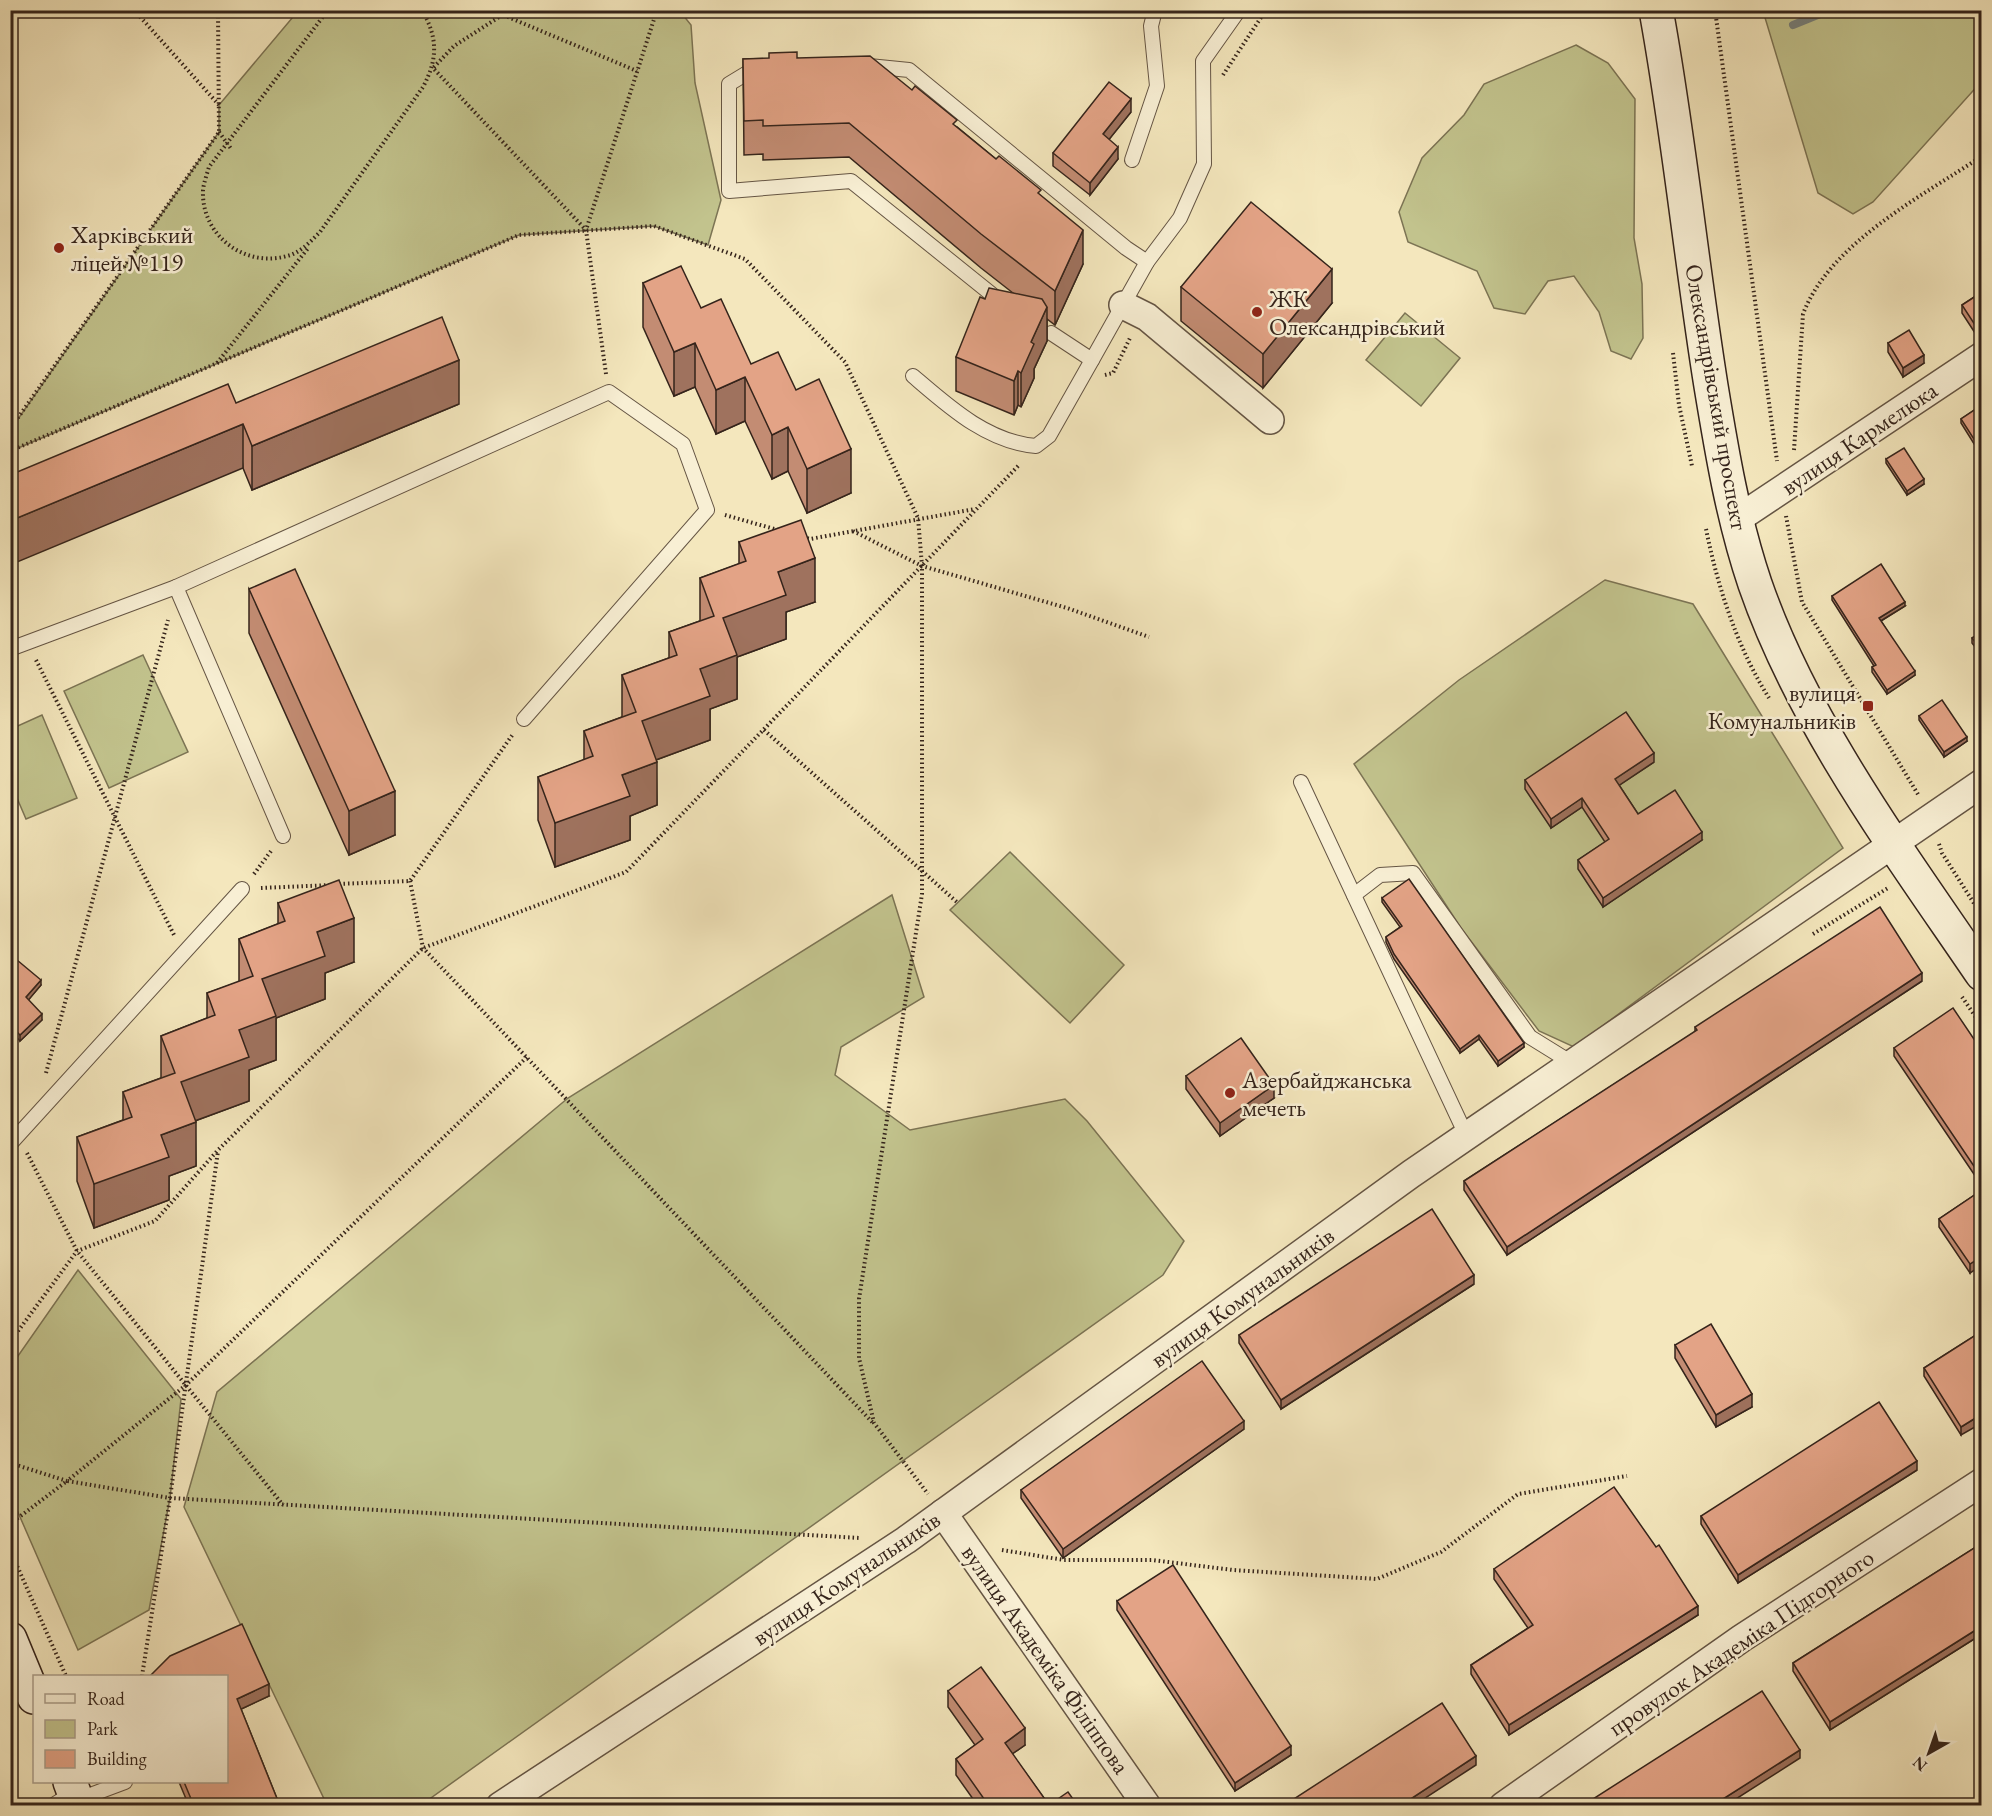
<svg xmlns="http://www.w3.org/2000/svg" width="1992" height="1816" viewBox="0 0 1992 1816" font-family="'EB Garamond',serif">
<rect width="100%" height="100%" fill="#f4e7bd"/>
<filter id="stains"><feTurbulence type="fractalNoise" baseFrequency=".00333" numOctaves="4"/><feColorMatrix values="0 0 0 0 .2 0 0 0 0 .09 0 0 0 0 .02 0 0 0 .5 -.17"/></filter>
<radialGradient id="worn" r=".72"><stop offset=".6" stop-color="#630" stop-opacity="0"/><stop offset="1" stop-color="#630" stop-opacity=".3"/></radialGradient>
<g fill="#c2c38d" stroke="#7c7454" stroke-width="1.5">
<polygon points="679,10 691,25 695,83 721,200 708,245 654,226 519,235 11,451 11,429 219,132 219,105 298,11"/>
<polygon points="1763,11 1981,11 1981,82 1873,202 1853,214 1818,193"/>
<polygon points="1576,45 1608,63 1635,99 1634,238 1642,284 1643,338 1631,359 1611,351 1599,312 1574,276 1548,281 1525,314 1494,308 1477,271 1408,242 1399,212 1422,158 1464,115 1484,84"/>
<polygon points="1405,313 1460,358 1421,406 1366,360"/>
<polygon points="1605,580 1693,604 1843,848 1574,1047 1539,1031 1461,928 1354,764 1459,680"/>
<polygon points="143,655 188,752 109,788 64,691"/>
<polygon points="42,715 77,798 26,819 11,784 11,729"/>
<polygon points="1010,852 1124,965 1070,1023 950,910"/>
<polygon points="892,895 924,997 841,1047 835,1075 910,1130 1065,1099 1087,1121 1184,1241 1163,1275 421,1805 327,1805 184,1507 217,1392 568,1098"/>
<polygon points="78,1270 181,1399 170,1498 149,1610 78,1650 10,1494 11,1366"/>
</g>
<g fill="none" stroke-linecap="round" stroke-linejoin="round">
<polyline stroke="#76807c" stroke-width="8" points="1793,25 1825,12 1837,10"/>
<g stroke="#655544" stroke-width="16">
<g id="lane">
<polyline points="869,66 909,70 1126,248 1147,262"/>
<polyline points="757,67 729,84 729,191 851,181 1000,301"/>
<polyline points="1132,160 1157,86 1151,26 1155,10"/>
<polyline points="1051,333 1092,360 1147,262 1180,218 1204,164 1203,61 1239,10"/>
<path d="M913,376c35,30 74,66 123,70l13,-10 43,-76"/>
<polyline points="176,587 283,836"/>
<polyline points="10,649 176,587 609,392 683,444 707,510 524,719"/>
<polyline points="1301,782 1466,1135"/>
<polyline points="1354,895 1380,875 1413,873 1530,1037 1572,1063"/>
<polyline points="10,1144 242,889"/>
<polyline points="77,1800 125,1782"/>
<polyline points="52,1806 74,1792"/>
</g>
</g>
<g stroke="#655544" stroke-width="30">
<g id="street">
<polyline points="1123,305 1147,317 1270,420"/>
<polyline points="1736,520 1982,356"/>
<polyline points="943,1513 1147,1806"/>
<polyline points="500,1806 906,1540 1411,1174 1982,783"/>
<polyline points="1503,1806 1742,1638 1982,1482"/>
</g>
</g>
<g stroke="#35241b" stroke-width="36">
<g id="secondary">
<path d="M1656,10c23,125 35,251 55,376 11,67 22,133 44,198 48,139 144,268 227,390"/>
<polyline points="10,1639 34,1697"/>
<polyline points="70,1782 79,1806"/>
</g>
</g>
<g stroke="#35241b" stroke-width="4" stroke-dasharray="1.5 3" stroke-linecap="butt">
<polyline points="134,10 219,105"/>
<path d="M328,10l-119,157c-2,7 -5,15 -6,23 -2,45 41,78 84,66 13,-3 23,-14 33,-24l103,-145c15,-28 15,-49 -1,-77"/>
<polyline points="491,10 637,71"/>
<polyline points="510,10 454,46 433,68 586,230"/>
<polyline points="1715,10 1777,461"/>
<polyline points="1223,75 1266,10"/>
<polyline points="219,132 232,150"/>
<polyline points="1673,353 1679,405 1692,466"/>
<polyline points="217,363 309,247"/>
<polyline points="606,374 586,230 657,10"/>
<polyline points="1105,375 1113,373 1131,336"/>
<polyline points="10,429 219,132 218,10"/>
<path d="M1794,450l9,-136c27,-71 118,-117 179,-158"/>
<polyline points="10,451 519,235 654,226 745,259 845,362 918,518 922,566 922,894 859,1299 859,1358 874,1423 928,1494"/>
<polyline points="725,515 778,530"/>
<polyline points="1786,516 1802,602 1919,796"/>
<path d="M1706,529c12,59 31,118 63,169"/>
<polyline points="853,531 922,566 1067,608 1149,637"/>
<polyline points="803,537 810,539 975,509"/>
<polyline points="36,660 174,935"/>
<polyline points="764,730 958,903"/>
<polyline points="1939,844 1942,853 1982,916"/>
<polyline points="254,874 271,851"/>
<polyline points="410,881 423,948 873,1423"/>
<polyline points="339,884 410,881 513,734"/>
<polyline points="261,888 331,885"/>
<polyline points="1813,934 1888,888"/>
<polyline points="1962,997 1982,1026"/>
<polyline points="46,1073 168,620"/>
<polyline points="27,1153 77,1251 283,1505"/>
<polyline points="10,1342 77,1251 155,1221 218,1150 423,948 626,872 1020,464"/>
<polyline points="10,1463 67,1481 186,1385 528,1056"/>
<polyline points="10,1524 67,1481 170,1498 860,1538"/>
<polyline points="10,1550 66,1676"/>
<polyline points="1002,1550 1064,1560 1152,1560 1233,1570 1377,1579 1441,1552 1518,1494 1627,1476"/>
<polyline points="142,1676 170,1498 218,1151"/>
</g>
<use href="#lane" stroke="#f8efd4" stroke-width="14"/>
<use href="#street" stroke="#f8efd4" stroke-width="27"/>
<use href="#secondary" stroke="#f8efd4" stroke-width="33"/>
</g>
<g fill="#c38c73" stroke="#35241b" stroke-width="1.5">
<polygon points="797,58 957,127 1041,196 1083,264 1055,325 1047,319 1047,341 1034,369 1034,378 1021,407 1018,405 1014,415 956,391 956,357 985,299 1013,293 981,268 849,157 763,160 763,154 744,155 743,59"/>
<polygon points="1131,112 1109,139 1118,159 1090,195 1053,166 1053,153"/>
<polygon points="643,283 701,308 751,364 796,390 851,493 807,513 788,471 772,479 745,421 716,434 695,387 674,396 643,327"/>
<polygon points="1181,287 1332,303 1263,388 1181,321"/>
<polygon points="1982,292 1977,336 1962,313 1962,305"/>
<polygon points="1888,343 1924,363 1903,377 1888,352"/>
<polygon points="236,403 459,404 252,490 243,468"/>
<polygon points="1982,405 1981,455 1961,423 1961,419"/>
<polygon points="1886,459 1924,484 1907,495 1886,463"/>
<polygon points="739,542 815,602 786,612 786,639 737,657 737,699 710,709 710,740 656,760 657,805 630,816 630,840 555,867 538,820 538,777 584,760 584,731 622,717 622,675 669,658 669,632 700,621 700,578 739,564"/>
<polygon points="249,589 395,835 349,855 249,633"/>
<polygon points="1832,596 1905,606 1881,621 1915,675 1887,694 1872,672 1872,667 1874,666 1832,600"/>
<polygon points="1982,632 1982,656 1972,643 1972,638"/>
<polygon points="1919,716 1967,741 1944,757 1919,720"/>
<polygon points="1654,762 1619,785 1638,814 1702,840 1603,907 1578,869 1578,860 1605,842 1582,807 1551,828 1525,789 1525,780"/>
<polygon points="1382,898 1524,1047 1498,1066 1479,1039 1460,1053 1394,959 1386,942 1386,937 1400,927 1382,902"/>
<polygon points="278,903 354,962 325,973 325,999 276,1018 276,1060 249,1070 249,1101 195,1121 196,1166 169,1176 169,1200 94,1228 77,1181 77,1137 123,1120 123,1092 161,1078 161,1036 207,1018 207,993 239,982 239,939 278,924"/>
<polygon points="10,968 41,985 28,1000 42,1020 20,1041 10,1030"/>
<polygon points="1922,981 1507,1255 1464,1190 1464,1181 1695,1032 1695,1027"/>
<polygon points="1894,1048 1982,1051 1982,1186 1894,1056"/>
<polygon points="1186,1076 1274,1098 1220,1136 1186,1089"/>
<polygon points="1982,1190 1970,1273 1939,1227 1939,1219"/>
<polygon points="1474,1284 1281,1409 1239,1343 1239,1335"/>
<polygon points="1982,1331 1961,1435 1924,1376 1924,1368"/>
<polygon points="1675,1345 1752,1407 1716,1427 1675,1358"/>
<polygon points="1244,1429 1063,1558 1021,1498 1021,1490"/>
<polygon points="1917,1470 1738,1583 1701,1524 1701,1516"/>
<polygon points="1982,1543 1982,1634 1830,1730 1793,1671 1793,1663"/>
<polygon points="1656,1547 1698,1615 1509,1735 1471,1674 1471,1665 1528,1628 1494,1579 1494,1569"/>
<polygon points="1117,1601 1291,1755 1235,1791 1117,1610"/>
<polygon points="226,1677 269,1696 241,1709 280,1806 189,1806 179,1782 226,1782"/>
<polygon points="948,1691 1025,1745 1012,1754 1049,1805 1078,1806 978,1806 956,1775 956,1759 975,1745 948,1707"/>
</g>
<g fill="#9f725e" stroke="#35241b" stroke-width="1.5">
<polygon points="1131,99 1131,112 1103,147 1103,134"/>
<polygon points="1118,147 1118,159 1090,195 1090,183"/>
<polygon points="1083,230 1083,264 1055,325 1055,291"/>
<polygon points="1332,269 1332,303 1263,388 1263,354"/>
<polygon points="1047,307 1047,341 1034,369 1034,378 1021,407 1021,373 1031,342"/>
<polygon points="1982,325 1982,333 1977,336 1977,328"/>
<polygon points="695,343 695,387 674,396 674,352"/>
<polygon points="1924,355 1924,363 1903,377 1903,368"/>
<polygon points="459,360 459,404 252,490 252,446"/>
<polygon points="1018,371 1018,405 1014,415 1014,381"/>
<polygon points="745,377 745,421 716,434 716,390"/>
<polygon points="243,424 243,468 10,565 10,521"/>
<polygon points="788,427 788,471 772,479 772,435"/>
<polygon points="851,449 851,493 807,513 807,469"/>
<polygon points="1924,479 1924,484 1907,495 1907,491"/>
<polygon points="815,558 815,602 786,612 786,639 737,657 737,699 710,709 710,740 642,765 642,721 700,669 723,618 778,572"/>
<polygon points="1905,602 1905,606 1879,622 1879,618"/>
<polygon points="1915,671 1915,675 1887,694 1887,690"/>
<polygon points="1967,737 1967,741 1944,757 1944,752"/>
<polygon points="1654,753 1654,762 1615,788 1615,779"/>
<polygon points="657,762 657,805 630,816 630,840 555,867 555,823 622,775"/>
<polygon points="395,791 395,835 349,855 349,811"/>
<polygon points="1582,798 1582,807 1551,828 1551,819"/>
<polygon points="1702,832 1702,840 1603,907 1603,898"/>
<polygon points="354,918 354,962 325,973 325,999 276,1018 276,1060 249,1070 249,1101 181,1126 181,1082 262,979 317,932"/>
<polygon points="1922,973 1922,981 1507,1255 1507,1247"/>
<polygon points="41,980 41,985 26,1003 26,997"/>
<polygon points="42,1014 42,1020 20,1041 20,1035"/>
<polygon points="1479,1035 1479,1039 1460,1053 1460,1049"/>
<polygon points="1524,1043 1524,1047 1498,1066 1498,1061"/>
<polygon points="1274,1085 1274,1098 1220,1136 1220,1123"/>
<polygon points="196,1122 196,1166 169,1176 169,1200 94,1228 94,1184 161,1135"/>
<polygon points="17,1214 17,1222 10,1231 10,1222"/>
<polygon points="1982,1256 1982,1265 1970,1273 1970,1264"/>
<polygon points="1474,1275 1474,1284 1281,1409 1281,1400"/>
<polygon points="1752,1394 1752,1407 1716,1427 1716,1415"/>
<polygon points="1982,1414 1982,1423 1961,1435 1961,1427"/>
<polygon points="1244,1421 1244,1429 1063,1558 1063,1549"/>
<polygon points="1917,1461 1917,1470 1738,1583 1738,1575"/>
<polygon points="1698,1606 1698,1615 1509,1735 1509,1725"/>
<polygon points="1982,1626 1982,1634 1830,1730 1830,1722"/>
<polygon points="269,1684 269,1696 237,1711 237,1699"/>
<polygon points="1025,1728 1025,1745 1005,1759 1005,1743"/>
<polygon points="1291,1746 1291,1755 1235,1791 1235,1783"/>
<polygon points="1800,1750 1800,1758 1725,1806 1712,1806"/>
<polygon points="1476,1756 1476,1765 1413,1806 1400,1806"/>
</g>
<g fill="#e3a386" stroke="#35241b" stroke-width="1.5">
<polygon points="797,52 797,58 870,56 912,90 915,86 957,120 953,124 996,159 999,156 1041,190 1038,193 1083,230 1055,291 981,234 849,123 763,126 763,120 744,121 743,59 769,58 769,53"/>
<polygon points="1109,82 1131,99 1103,134 1118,147 1090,183 1053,153"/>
<polygon points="1251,202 1332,269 1263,354 1181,287"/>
<polygon points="681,266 701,308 721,299 751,364 778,352 796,390 819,379 851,449 807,469 788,427 772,435 745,377 716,390 695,343 674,352 643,283"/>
<polygon points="989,288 1042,299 1047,307 1031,342 1034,344 1021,373 1018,371 1014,381 956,357 980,297 985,299"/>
<polygon points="1982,292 1982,325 1977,328 1962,305"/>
<polygon points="442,317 459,360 252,446 243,424 10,521 10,475 228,384 236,403"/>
<polygon points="1909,330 1924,355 1903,368 1888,343"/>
<polygon points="1982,405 1982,450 1981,450 1961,419"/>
<polygon points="1904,448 1924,479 1907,491 1886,459"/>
<polygon points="801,520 815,558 778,572 786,595 723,618 737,655 700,669 710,696 642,721 657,762 622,775 630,796 555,823 538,777 593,756 584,731 636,712 622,675 677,655 669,632 714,616 700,578 746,561 739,542"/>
<polygon points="1881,564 1905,602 1879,618 1915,671 1887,690 1872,667 1876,665 1832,596"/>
<polygon points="295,569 395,791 349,811 249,589"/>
<polygon points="1982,632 1982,651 1972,638"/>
<polygon points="1942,700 1967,737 1944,752 1919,716"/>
<polygon points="1626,712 1654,753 1615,779 1638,814 1675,790 1702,832 1603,898 1578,860 1609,839 1582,798 1551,819 1525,780"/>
<polygon points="1409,879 1524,1043 1498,1061 1479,1035 1460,1049 1394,954 1386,937 1402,926 1382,898"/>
<polygon points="339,880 354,918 317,932 325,956 262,979 276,1016 239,1030 249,1057 181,1082 196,1122 161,1135 169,1157 94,1184 77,1137 132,1117 123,1092 175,1073 161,1036 215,1015 207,993 253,976 239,939 285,921 278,903"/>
<polygon points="1880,907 1922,973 1507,1247 1464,1181 1697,1030 1695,1027"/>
<polygon points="17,960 41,980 26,997 42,1014 20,1035 10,1025 10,968"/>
<polygon points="1953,1008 1982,1051 1982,1178 1894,1048"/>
<polygon points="1241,1038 1274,1085 1220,1123 1186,1076"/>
<polygon points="1982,1190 1982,1256 1970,1264 1939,1219"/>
<polygon points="10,1209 17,1214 10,1222"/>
<polygon points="1432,1209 1474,1275 1281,1400 1239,1335"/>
<polygon points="1711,1324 1752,1394 1716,1415 1675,1345"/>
<polygon points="1982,1331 1982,1414 1961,1427 1924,1368"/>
<polygon points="1202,1361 1244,1421 1063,1549 1021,1490"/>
<polygon points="1879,1402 1917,1461 1738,1575 1701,1516"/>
<polygon points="1614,1487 1656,1547 1659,1545 1698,1606 1509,1725 1471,1665 1533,1625 1494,1569"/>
<polygon points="1982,1543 1982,1626 1830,1722 1793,1663"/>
<polygon points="1173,1565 1291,1746 1235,1783 1117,1601"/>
<polygon points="242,1624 269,1684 237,1699 280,1806 194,1806 184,1782 226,1782 226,1677 149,1677 170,1656"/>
<polygon points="981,1667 1025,1728 1005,1743 1049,1805 1068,1792 1078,1806 989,1806 956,1759 983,1739 948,1691"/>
<polygon points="1762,1691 1800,1750 1712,1806 1582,1806"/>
<polygon points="1442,1703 1476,1756 1400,1806 1283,1806"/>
</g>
<g fill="#8f2418" stroke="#f8efd4" stroke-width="2">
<circle cx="59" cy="248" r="6"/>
<circle cx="1257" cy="312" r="6"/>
<rect x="1862" y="700" width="12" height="12" rx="3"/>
<circle cx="1230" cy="1093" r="6"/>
</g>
<g text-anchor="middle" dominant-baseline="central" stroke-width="5" stroke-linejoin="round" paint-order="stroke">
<g font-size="24" fill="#35241b" stroke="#f8efd4" text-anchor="start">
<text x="71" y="234">Харківський<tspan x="71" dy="28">ліцей №119</tspan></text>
<text x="1269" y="298">ЖК<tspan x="1269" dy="28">Олександрівський</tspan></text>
<text x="1856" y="692" text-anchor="end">вулиця<tspan x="1856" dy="28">Комунальників</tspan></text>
<text x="1242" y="1079">Азербайджанська<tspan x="1242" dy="28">мечеть</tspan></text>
</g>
<g font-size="24" fill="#35241b" stroke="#f8efd4">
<text transform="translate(1717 397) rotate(80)">Олександрівський проспект</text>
<text transform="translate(1859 438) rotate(-34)">вулиця Кармелюка</text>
<text transform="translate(1242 1297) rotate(-36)">вулиця Комунальників</text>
<text transform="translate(846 1578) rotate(-34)">вулиця Комунальників</text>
<text transform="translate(1741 1642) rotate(-34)">провулок Академіка Підгорного</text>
<text transform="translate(1046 1659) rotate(55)">вулиця Академіка Філіппова</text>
</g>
</g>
<rect width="1992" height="1816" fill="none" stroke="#f4e7bd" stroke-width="36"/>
<rect x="12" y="12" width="1968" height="1792" fill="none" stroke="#35241b" stroke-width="3"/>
<rect x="18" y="18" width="1956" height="1780" fill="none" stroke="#35241b" stroke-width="1.5"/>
<rect x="33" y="1675" width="195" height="108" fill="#f8efd4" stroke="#aa9e8a" stroke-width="1.5"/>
<rect x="45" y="1694" width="30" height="9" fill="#f8efd4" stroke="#aa9e8a" stroke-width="1.5"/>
<text x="87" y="1705" font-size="18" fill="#35241b">Road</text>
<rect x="45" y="1720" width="30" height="18" fill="#c2c38d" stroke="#aa9e8a" stroke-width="1.5"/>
<text x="87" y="1735" font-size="18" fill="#35241b">Park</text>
<rect x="45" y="1750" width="30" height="18" fill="#e3a386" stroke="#aa9e8a" stroke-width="1.5"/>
<text x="87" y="1765" font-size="18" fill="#35241b">Building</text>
<g transform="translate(1929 1753) rotate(220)" stroke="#f8efd4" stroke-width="4.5" paint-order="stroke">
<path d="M0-4.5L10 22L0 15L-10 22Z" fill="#35241b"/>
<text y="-9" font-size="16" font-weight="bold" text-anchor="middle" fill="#35241b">N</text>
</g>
<rect width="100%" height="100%" filter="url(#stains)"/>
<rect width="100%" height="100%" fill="url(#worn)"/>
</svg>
